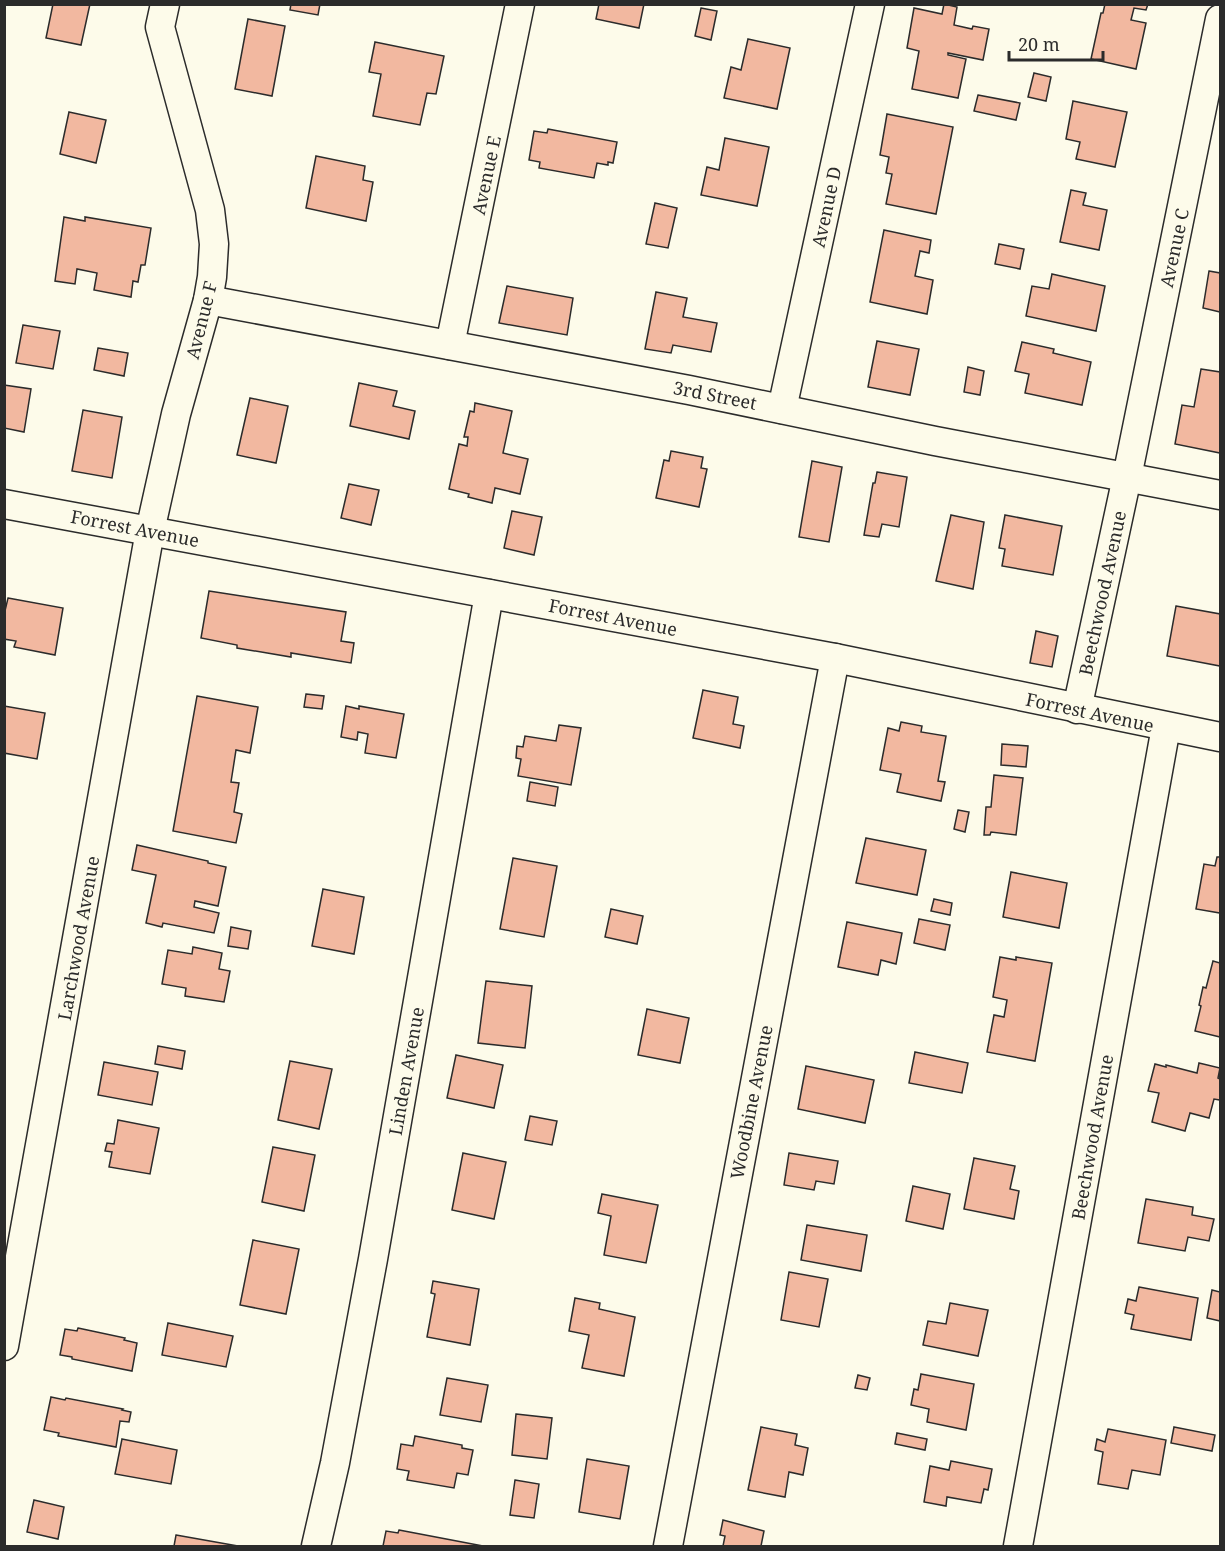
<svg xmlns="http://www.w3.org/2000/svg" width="1225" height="1551" viewBox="0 0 1225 1551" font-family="'Noto Serif',serif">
<rect width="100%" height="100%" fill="#fdfbea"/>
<g fill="#f2b8a0" stroke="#2b2b2b" stroke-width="1.5">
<polygon points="53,4 90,4 81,45 46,38"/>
<polygon points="291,4 320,4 318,15 290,10"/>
<polygon points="599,4 644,4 639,28 596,19"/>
<polygon points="944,4 957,7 954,25 972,29 973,26 989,29 983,60 948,53 948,55 966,59 958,98 912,89 919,51 907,48 914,8 942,14"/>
<polygon points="1105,4 1148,4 1146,10 1134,8 1131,20 1146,23 1136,69 1091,59 1101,13 1103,13"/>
<polygon points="701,8 717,11 711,40 695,36"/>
<polygon points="248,19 285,26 272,96 235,89"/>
<polygon points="748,39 790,48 777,109 724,98 731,67 741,70"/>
<polygon points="375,42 444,56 436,94 427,93 420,125 373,116 381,74 369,72"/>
<polygon points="1034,73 1051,77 1046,101 1028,97"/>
<polygon points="978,95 1020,103 1016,120 974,111"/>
<polygon points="1073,101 1127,112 1115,167 1076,159 1080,142 1066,139"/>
<polygon points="69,112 106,120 96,163 60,154"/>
<polygon points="887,114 953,127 936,214 886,204 892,174 886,173 889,157 880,155"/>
<polygon points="548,129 617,142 613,163 608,162 608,165 597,163 594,178 539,168 540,162 529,160 534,131 547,133"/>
<polygon points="725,138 769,147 757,206 701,195 707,167 719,170"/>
<polygon points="316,156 365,166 363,180 373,182 366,221 306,208"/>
<polygon points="1071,190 1086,193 1083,205 1107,210 1099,250 1060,242"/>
<polygon points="655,203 677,208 668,248 646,244"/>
<polygon points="64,217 85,221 85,217 151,228 145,265 141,265 138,282 133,281 131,297 94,290 97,273 77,269 75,284 55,281"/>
<polygon points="884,230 931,240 929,253 920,251 915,276 933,280 927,314 870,302"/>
<polygon points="999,244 1024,249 1020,269 995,264"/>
<polygon points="1209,271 1220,273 1220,312 1203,308"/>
<polygon points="1052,274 1105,286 1096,331 1026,316 1032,286 1049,289"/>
<polygon points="507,286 573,298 567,335 499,323"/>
<polygon points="656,292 687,298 683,317 717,323 711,352 673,345 671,353 645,349"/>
<polygon points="23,325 60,331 53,369 16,363"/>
<polygon points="877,341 919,349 910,395 868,387"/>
<polygon points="1022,342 1054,349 1053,353 1091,362 1082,405 1025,393 1029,374 1015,371"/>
<polygon points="98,348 128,353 124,376 94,370"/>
<polygon points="968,367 984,371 980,395 964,392"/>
<polygon points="1201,369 1220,372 1220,453 1175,444 1182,405 1194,407"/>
<polygon points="359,383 397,391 393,406 415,411 409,439 350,426"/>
<polygon points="4,385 31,389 24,432 4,428"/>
<polygon points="250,398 288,406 276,463 237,455"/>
<polygon points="475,403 512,411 503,453 528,459 520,494 495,488 492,503 468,497 469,494 449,489 459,444 467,446 468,437 464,437 470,411 474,412"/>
<polygon points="83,410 122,417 112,478 72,471"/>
<polygon points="671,451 703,457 701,468 707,469 699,507 656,498 664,460 669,461"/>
<polygon points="812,461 842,467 829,542 799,537"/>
<polygon points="877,472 907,477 899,527 882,524 879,537 864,535 873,483 875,483"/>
<polygon points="349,484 379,490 371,525 341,518"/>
<polygon points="512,511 542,517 534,555 504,548"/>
<polygon points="951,515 984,522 973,589 936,581"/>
<polygon points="1005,515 1062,526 1053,575 1002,566 1005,549 999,548"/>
<polygon points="209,591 346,612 341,641 354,643 351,663 291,653 291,657 237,648 237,645 201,638"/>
<polygon points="8,598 63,608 55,655 14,647 16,641 4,639 4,615"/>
<polygon points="1176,606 1220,614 1220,666 1167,656"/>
<polygon points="1036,631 1058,636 1052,667 1030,663"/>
<polygon points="703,690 738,697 733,724 744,726 740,748 693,738"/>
<polygon points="306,694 324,696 322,709 304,707"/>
<polygon points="197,696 258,707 250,753 236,750 231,782 239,783 234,812 242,814 236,843 173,831"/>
<polygon points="4,706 45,713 37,759 4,753"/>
<polygon points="346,706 359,709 359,706 404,714 396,758 365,753 368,734 358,732 357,740 341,737"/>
<polygon points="901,722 922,726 921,732 946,736 938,781 945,782 941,801 897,792 901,774 880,770 888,728 899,731"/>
<polygon points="559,725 581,728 571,785 518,776 521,759 516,758 517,746 523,747 525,736 556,741"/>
<polygon points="1002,744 1028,746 1026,767 1001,765"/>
<polygon points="994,775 1023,778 1016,835 991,832 990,835 984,835 986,807 991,807"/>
<polygon points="530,782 558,787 555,806 527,801"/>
<polygon points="958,810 969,812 965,832 954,829"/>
<polygon points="866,838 926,850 917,895 856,883"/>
<polygon points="137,845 208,861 208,863 226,867 218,906 195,901 194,907 219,913 214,933 163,923 162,927 146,923 156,875 132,870"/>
<polygon points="1217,857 1220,857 1220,913 1196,909 1204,864 1215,866"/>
<polygon points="513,858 557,866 544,937 500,929"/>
<polygon points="1011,872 1067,883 1059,928 1003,917"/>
<polygon points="323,889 364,897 354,954 312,946"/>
<polygon points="934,899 952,903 950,915 931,911"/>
<polygon points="611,909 643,916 637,944 605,937"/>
<polygon points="919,919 950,925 945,950 914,943"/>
<polygon points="847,922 902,933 896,964 881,960 878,975 838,967"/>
<polygon points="231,927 251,931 248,949 228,946"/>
<polygon points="193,947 222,953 219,969 230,971 224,1002 185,996 186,988 162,984 168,950 192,954"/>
<polygon points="1000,957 1016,960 1016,957 1052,963 1035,1061 987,1052 994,1015 1004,1017 1007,1000 993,997"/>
<polygon points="1213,961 1220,963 1220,1037 1195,1031 1201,1006 1199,1005 1203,987 1206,988"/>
<polygon points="486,981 532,986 525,1048 478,1043"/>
<polygon points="647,1009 689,1018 680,1063 638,1055"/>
<polygon points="158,1046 185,1051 182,1069 155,1064"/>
<polygon points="915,1052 968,1063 962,1093 909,1083"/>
<polygon points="456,1055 503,1065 494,1108 447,1098"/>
<polygon points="290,1061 332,1069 319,1129 278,1120"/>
<polygon points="104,1062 158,1072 152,1105 98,1095"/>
<polygon points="1199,1063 1220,1068 1218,1078 1220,1079 1220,1100 1214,1099 1209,1118 1190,1113 1185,1131 1152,1122 1159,1093 1148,1091 1155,1064 1166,1067 1166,1065 1197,1073"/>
<polygon points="806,1066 874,1080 865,1123 798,1109"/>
<polygon points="530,1116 557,1121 552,1145 525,1140"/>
<polygon points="118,1120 159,1128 150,1174 109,1167 112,1152 105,1151 107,1143 114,1144"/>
<polygon points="273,1147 315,1155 304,1211 262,1202"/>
<polygon points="463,1153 506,1162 494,1219 452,1210"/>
<polygon points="789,1153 838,1161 834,1184 816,1181 814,1190 784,1185"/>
<polygon points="974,1158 1015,1166 1010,1189 1019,1191 1014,1219 964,1209"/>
<polygon points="913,1186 950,1194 943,1229 906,1221"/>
<polygon points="602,1194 658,1205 646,1263 604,1255 611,1216 598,1213"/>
<polygon points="1146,1199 1193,1207 1192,1215 1214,1219 1209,1241 1188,1237 1185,1251 1138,1243"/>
<polygon points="807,1225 867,1235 861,1271 801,1260"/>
<polygon points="253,1240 299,1249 286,1314 240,1305"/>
<polygon points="789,1272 828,1279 819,1327 781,1320"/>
<polygon points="433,1281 479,1289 470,1345 427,1337 435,1294 431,1293"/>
<polygon points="1139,1287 1198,1298 1191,1340 1131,1329 1134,1315 1125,1313 1128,1299 1136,1301"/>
<polygon points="1212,1290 1220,1292 1220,1321 1207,1318"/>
<polygon points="575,1298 600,1303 599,1309 635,1317 624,1376 582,1368 589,1335 569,1331"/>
<polygon points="950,1303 988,1310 978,1356 923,1345 928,1321 946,1324"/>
<polygon points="168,1323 233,1336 226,1367 162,1355"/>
<polygon points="78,1328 125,1338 124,1340 137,1343 132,1371 72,1359 72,1357 60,1355 65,1329 77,1331"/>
<polygon points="921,1374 974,1384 966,1430 927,1422 929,1409 911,1405 914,1389 918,1390"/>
<polygon points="858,1375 870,1378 867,1390 855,1388"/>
<polygon points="447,1378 488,1385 481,1422 440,1415"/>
<polygon points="51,1397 65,1400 66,1398 123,1409 122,1410 131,1412 129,1422 120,1421 116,1447 58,1436 59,1433 44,1430"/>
<polygon points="516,1414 552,1418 547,1459 512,1455"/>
<polygon points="761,1427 797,1434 795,1445 808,1448 803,1475 789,1472 785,1497 748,1490"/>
<polygon points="1174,1427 1215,1435 1212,1451 1171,1443"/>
<polygon points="1108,1429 1166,1440 1160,1475 1132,1470 1128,1489 1098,1484 1103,1452 1095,1450 1097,1439 1105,1442"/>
<polygon points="897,1433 927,1439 925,1450 895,1444"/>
<polygon points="415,1436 462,1445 462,1448 473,1450 468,1475 457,1473 454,1488 407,1480 409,1471 397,1469 401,1444 413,1446"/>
<polygon points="122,1439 177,1450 171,1484 115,1474"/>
<polygon points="587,1459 629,1466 620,1519 579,1512"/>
<polygon points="951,1461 992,1469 988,1490 984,1489 981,1503 947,1497 946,1506 924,1502 930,1466 949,1470"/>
<polygon points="515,1480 539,1484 534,1518 510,1515"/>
<polygon points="34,1500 64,1507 58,1539 27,1532"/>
<polygon points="723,1520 764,1531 761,1546 723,1546 725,1536 720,1535"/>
<polygon points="399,1530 483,1546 383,1546 386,1531 398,1533"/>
<polygon points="176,1535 238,1546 174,1546"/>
</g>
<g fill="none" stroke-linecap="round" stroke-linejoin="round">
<g stroke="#2b2b2b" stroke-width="31">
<g id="street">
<polyline points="208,300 689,390 935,441 1220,495"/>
<polyline points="450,345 520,4"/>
<polyline points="782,409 870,4"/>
<polyline points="4,504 835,658 1220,737"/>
<polyline points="1077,709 1127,477 1220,19"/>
<polyline points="4,1346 150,531 176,414 208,300 212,277 214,244 210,210 160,27 165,4"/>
<polyline points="316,1546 335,1463 373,1259 489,594"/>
<polyline points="668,1546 835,658"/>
<polyline points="1018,1546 1166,727"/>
</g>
</g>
<use href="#street" stroke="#fdfbea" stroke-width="28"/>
</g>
<g text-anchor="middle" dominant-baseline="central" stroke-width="4.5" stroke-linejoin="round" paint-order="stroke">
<g font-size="18" fill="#2b2b2b" stroke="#fdfbea">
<text transform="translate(486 175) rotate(-78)">Avenue E</text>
<text transform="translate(826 207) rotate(-78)">Avenue D</text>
<text transform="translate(1174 248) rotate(-78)">Avenue C</text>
<text transform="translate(201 320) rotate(-76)">Avenue F</text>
<text transform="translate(715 395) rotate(11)">3rd Street</text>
<text transform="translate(135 528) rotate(11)">Forrest Avenue</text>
<text transform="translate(1102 593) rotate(-78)">Beechwood Avenue</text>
<text transform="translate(613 617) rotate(11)">Forrest Avenue</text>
<text transform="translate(1090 712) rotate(12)">Forrest Avenue</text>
<text transform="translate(78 938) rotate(-80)">Larchwood Avenue</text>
<text transform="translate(406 1071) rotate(-80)">Linden Avenue</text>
<text transform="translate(751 1102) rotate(-79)">Woodbine Avenue</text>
<text transform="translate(1092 1137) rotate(-80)">Beechwood Avenue</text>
</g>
</g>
<rect width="1225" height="1551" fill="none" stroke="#2b2b2b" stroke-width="12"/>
<path d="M1009 51v9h94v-9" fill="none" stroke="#2b2b2b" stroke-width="3"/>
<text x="1018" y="51" font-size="18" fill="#2b2b2b" stroke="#fdfbea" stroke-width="4.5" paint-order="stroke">20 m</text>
</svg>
